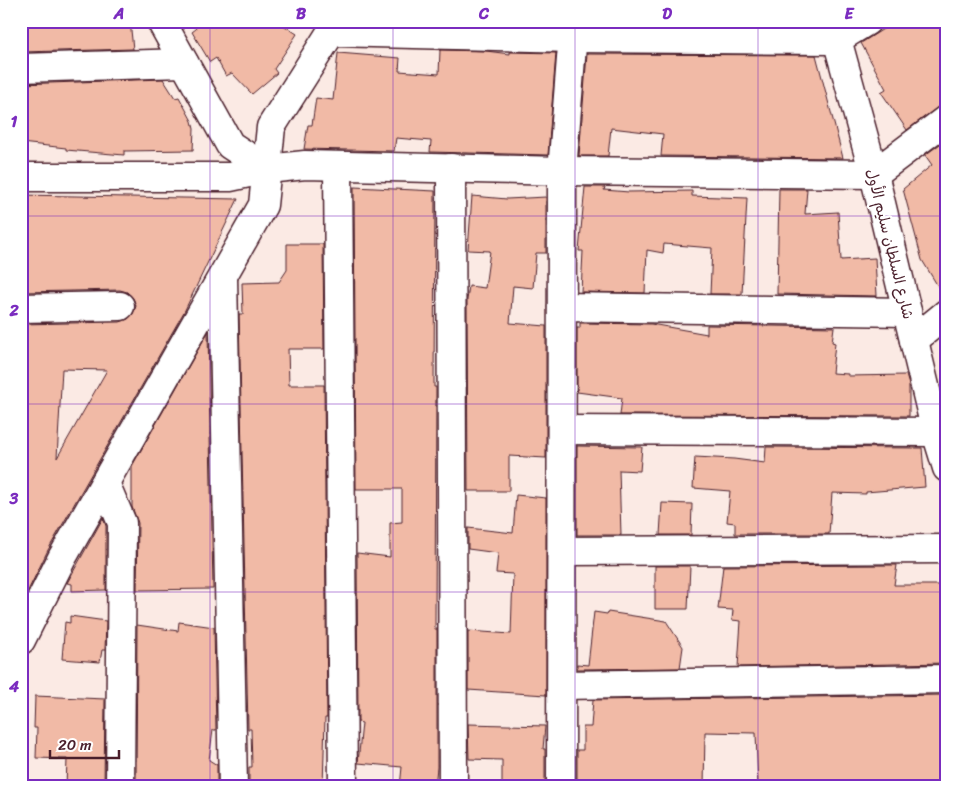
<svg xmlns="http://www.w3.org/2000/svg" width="968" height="808" viewBox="0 0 968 808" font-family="Sriracha,'Playpen Sans Arabic',sans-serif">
<rect width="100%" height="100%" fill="#fbeae4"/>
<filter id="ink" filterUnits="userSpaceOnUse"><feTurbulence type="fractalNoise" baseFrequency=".02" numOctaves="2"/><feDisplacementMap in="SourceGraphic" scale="10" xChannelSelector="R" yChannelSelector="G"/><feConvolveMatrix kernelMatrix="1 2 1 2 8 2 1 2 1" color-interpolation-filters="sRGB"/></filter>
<g filter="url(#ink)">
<g fill="#f1baa6" stroke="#4a1f2b" fill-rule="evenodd">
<polygon points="21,21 92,21 92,24 130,21 133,49 21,52"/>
<polygon points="190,21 277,21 297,34 274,69 277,73 252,94 232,73 226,76 216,58 210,62 192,32 196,29"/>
<polygon points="589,21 799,21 799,24"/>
<polygon points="896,21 947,21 947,104 938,107 907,130 881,92 886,89 861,43"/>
<polygon points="440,50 486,51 510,54 510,52 556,53 548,155 430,152 431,141 396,138 394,151 304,149 308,125 312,125 316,98 333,100 338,53 400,58 399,71 439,74"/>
<polygon points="587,54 816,55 843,158 661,156 663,134 611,128 608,156 579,156"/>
<polygon points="163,79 175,98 179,97 192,121 194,129 193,150 124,151 124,155 66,150 66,148 21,143 21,84"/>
<polygon points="947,139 947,298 945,298 922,260 903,189 932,165 925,155"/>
<polygon points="354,187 435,191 434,387 436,387 435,629 437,629 437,767 435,787 400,787 402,767 358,763 362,723 358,722 357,553 390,557 390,523 402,522 402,489 356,489"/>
<polygon points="585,187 605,187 604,190 629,192 692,191 692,196 747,198 742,294 710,294 712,248 664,244 663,253 647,250 645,293 581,292 583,251 579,251"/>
<polygon points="779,189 807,189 805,214 838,212 841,260 875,258 877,296 777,294"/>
<path d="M21,195l217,4 -53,111 -137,240 -27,55v-281l99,-2 8,-3 5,-5 3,-8 -3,-8 -6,-6 -7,-2 -99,2zM62,369l45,1 -50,88z"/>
<polygon points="472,196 507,199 546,197 546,253 536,253 533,288 513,286 510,323 546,326 546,458 509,456 509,491 468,491 467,300 469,286 485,288 490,251 468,250"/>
<polygon points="287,244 323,244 324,349 288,349 289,385 324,385 327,718 325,718 323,787 249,787 249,767 252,767 251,729 248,729 239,314 243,314 242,283 279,282 287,270"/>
<polygon points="580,323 651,324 707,334 707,325 834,327 832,342 835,343 832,373 848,374 848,376 906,375 909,385 909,416 620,415 622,398 577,392 577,328 580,328"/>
<polygon points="208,332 213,589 137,590 138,523 132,507 132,466"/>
<polygon points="577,446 642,447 640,471 619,470 621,535 577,535"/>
<polygon points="766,447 922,448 925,487 866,492 866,494 832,493 829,534 735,534 735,523 727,522 730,491 693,488 695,457 734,459 765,463"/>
<polygon points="516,495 546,498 546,695 468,690 468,631 511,634 513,574 496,573 498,553 468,549 468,528 513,533"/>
<polygon points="662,503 692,504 691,535 660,535"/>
<polygon points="103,518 106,526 106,590 72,591 72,584 67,583"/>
<polygon points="897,565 894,585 947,585 947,663 738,667 741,621 732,620 733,610 718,609 723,566"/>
<polygon points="655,566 690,566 688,609 655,609"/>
<polygon points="594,612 607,614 608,612 666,621 683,647 680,668 577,669 577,664 588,665"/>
<polygon points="70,616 106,621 105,650 102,650 100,662 62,659 65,622 70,623"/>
<polygon points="179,622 214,627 216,730 213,730 209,760 217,765 217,787 136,787 137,625 178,631"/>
<polygon points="947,695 947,787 758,787 756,733 705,732 704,787 577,787 577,750 583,750 583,727 591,727 593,700"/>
<polygon points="35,696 105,699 104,787 66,787 67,759 36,758 37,728 34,728"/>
<polygon points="468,724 545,726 543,749 545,749 545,787 502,787 502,760 469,759"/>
</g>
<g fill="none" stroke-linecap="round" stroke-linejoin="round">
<g stroke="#4a1f2b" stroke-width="31">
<g id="minor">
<polyline points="161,21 230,145 267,169 305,165 562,171 874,174 947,119"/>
<polyline points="332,32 573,38 836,40 867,21"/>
<polyline points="21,68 184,63"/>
<polyline points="338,166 343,787"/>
<polyline points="451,168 453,787"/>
<polyline points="21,177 230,177 267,169"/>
<polyline points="223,276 233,787"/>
<polyline points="562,307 907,312"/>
<polyline points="21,308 120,306"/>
<polyline points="914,340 947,313"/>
<polyline points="562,430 936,432"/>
<polyline points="105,483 122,523 120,787"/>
<polyline points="562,551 947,549"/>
<polyline points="21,640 62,558 263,205 271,127 338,21"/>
<polyline points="562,685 947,679"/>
<polyline points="561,787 562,171 574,21"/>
</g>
</g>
<g stroke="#4a1f2b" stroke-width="31">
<polyline id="tertiary" points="832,21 874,174 936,432 947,468"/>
</g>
<use href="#minor" stroke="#fff" stroke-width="28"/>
<use href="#tertiary" stroke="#fff" stroke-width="28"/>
</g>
</g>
<path fill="none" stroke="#7b2cbf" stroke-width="1" stroke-opacity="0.55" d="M210,21v766M393,21v766M575,21v766M758,21v766M21,216h926M21,404h926M21,592h926"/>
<g text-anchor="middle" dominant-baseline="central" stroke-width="4.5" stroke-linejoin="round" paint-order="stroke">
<g font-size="15" fill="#4a1f2b" stroke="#fff">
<text transform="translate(890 244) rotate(76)">شارع السلطان سليم الأول</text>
</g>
</g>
<rect width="968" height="808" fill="none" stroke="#fff" stroke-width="55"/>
<path d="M50 750v8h69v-8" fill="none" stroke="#4a1f2b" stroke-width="2.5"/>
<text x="58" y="750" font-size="15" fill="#4a1f2b" stroke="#ffffff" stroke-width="4" paint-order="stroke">20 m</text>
<rect x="28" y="28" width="912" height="752" fill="none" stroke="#7b2cbf" stroke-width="2"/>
<g font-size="16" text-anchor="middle" font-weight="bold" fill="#7b2cbf">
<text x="119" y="19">A</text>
<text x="301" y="19">B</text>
<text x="484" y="19">C</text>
<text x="667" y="19">D</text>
<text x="849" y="19">E</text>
<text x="14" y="127">1</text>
<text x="14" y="316">2</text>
<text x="14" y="504">3</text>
<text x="14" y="692">4</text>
</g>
</svg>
